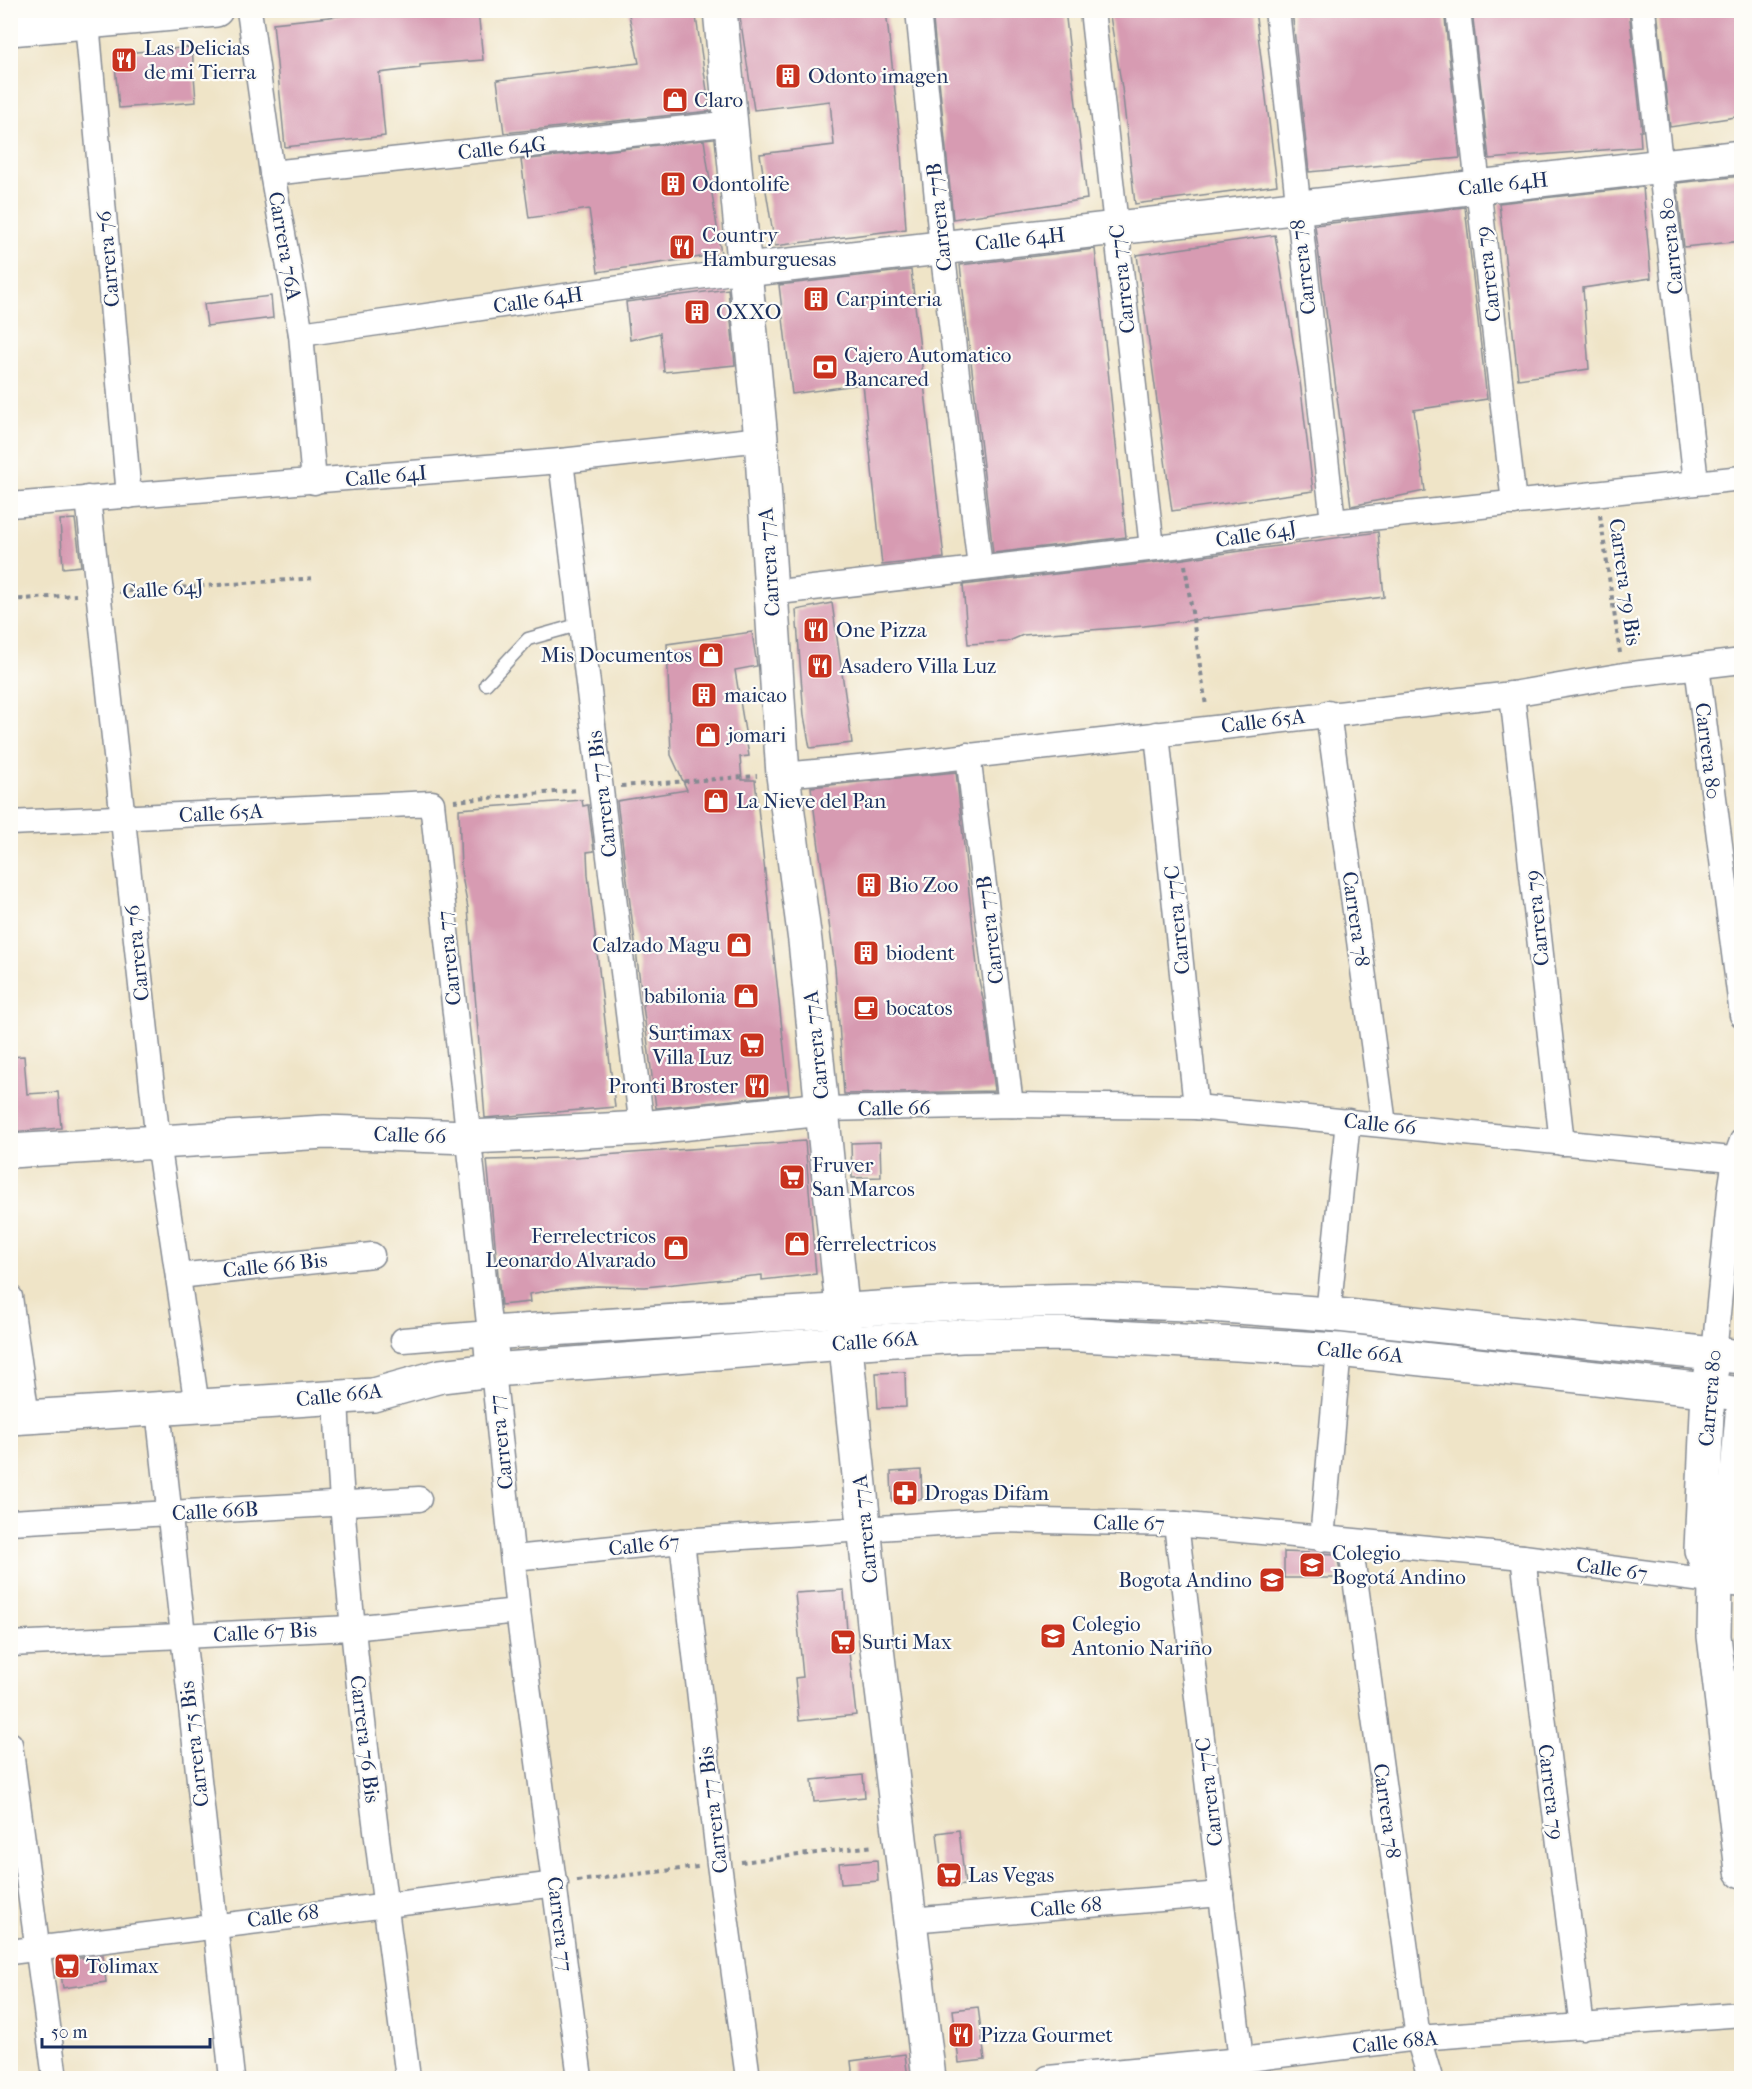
<svg xmlns="http://www.w3.org/2000/svg" width="1752" height="2089" viewBox="0 0 1752 2089" font-family="'IM FELL French Canon',serif">
<rect width="100%" height="100%" fill="#fdfcf7"/>
<filter id="ink" filterUnits="userSpaceOnUse"><feTurbulence type="fractalNoise" baseFrequency=".0167" numOctaves="2"/><feDisplacementMap in="SourceGraphic" scale="12" xChannelSelector="R" yChannelSelector="G"/><feConvolveMatrix kernelMatrix="1 2 1 2 8 2 1 2 1" color-interpolation-filters="sRGB"/></filter>
<filter id="wash" filterUnits="userSpaceOnUse"><feTurbulence type="fractalNoise" baseFrequency=".008" numOctaves="4" result="noise"/><feDisplacementMap in="SourceGraphic" scale="24" xChannelSelector="R" yChannelSelector="G"/><feGaussianBlur stdDeviation="1.35" result="paint"/><feColorMatrix in="noise" values="0 0 0 0 0 0 0 0 0 0 0 0 0 0 0 0 0 1.4 0 .05"/><feComposite in="paint" operator="in"/></filter>
<g filter="url(#wash)">
<rect width="100%" height="100%" fill="#efe4c7"/>
<g id="blocks">
<g fill="#d79bb2">
<polygon points="395,10 478,10 483,60 420,65 420,68 379,73 385,136 285,147 273,23"/>
<polygon points="628,10 695,10 710,111 504,133 497,80 639,63"/>
<polygon points="739,10 886,10 900,137 906,229 775,246 760,154 834,145 830,101 754,110"/>
<polygon points="932,10 1065,10 1087,199 953,219"/>
<polygon points="1109,10 1255,10 1277,185 1135,204 1122,88"/>
<polygon points="1292,10 1444,10 1460,158 1309,172"/>
<polygon points="1472,10 1629,10 1642,131 1640,131 1641,147 1489,159"/>
<polygon points="1657,10 1742,10 1742,116 1670,127"/>
<polygon points="192,47 196,102 119,108 114,54"/>
<polygon points="704,140 721,254 598,272 589,209 529,218 521,160"/>
<polygon points="1742,176 1742,241 1684,247 1677,183"/>
<polygon points="1643,187 1651,278 1583,288 1589,369 1518,379 1499,203"/>
<polygon points="1465,207 1487,399 1414,410 1425,491 1351,506 1315,225"/>
<polygon points="1275,235 1300,381 1313,491 1172,511 1137,255"/>
<polygon points="1095,249 1126,537 993,553 960,265"/>
<polygon points="911,270 944,558 882,565 863,384 792,394 779,285"/>
<polygon points="728,289 735,365 664,372 660,333 630,340 626,302"/>
<polygon points="271,296 273,318 207,326 204,304"/>
<polygon points="75,519 81,566 63,568 60,520"/>
<polygon points="1378,532 1384,597 1144,626 1023,635 1007,642 968,644 963,585 1184,559"/>
<polygon points="832,603 852,743 810,748 804,716 796,610"/>
<polygon points="752,632 757,666 735,670 749,756 740,757 742,780 755,780 789,1094 656,1108 617,801 687,790 671,755 667,644"/>
<polygon points="956,772 978,975 984,1004 995,1091 844,1094 835,968 811,787"/>
<polygon points="582,800 583,806 588,805 594,851 587,852 588,875 615,1107 485,1118 468,908 461,871 459,809"/>
<polygon points="24,1056 27,1094 58,1092 61,1128 10,1132 10,1057"/>
<polygon points="805,1141 816,1274 762,1280 762,1275 645,1287 597,1286 553,1290 529,1294 530,1302 501,1305 487,1160 561,1158"/>
<polygon points="880,1142 881,1177 852,1178 851,1143"/>
<polygon points="905,1372 906,1407 878,1408 876,1373"/>
<polygon points="921,1470 922,1499 892,1501 891,1472"/>
<polygon points="1284,1552 1337,1554 1341,1578 1284,1578"/>
<polygon points="844,1590 847,1631 851,1631 853,1652 849,1652 856,1715 799,1721 795,1678 803,1677 795,1593"/>
<polygon points="863,1775 865,1797 814,1802 812,1780"/>
<polygon points="959,1830 965,1885 943,1887 937,1833"/>
<polygon points="877,1860 878,1881 841,1884 839,1863"/>
<polygon points="103,1955 106,1982 63,1988 60,1966 65,1960"/>
<polygon points="978,2007 985,2060 959,2063 953,2010"/>
<polygon points="905,2054 908,2079 853,2079 851,2061"/>
</g>
</g>
</g>
<g filter="url(#ink)">
<use href="#blocks" fill-opacity="0" stroke="#858a92" stroke-width="1.5"/>
<g fill="none" stroke-linecap="round" stroke-linejoin="round">
<g stroke="#858a92" stroke-width="15">
<polyline id="lane" points="486,684 528,639 581,624"/>
</g>
<g stroke="#858a92" stroke-width="27">
<g id="street">
<polyline points="249,10 272,173 301,334 314,482"/>
<polyline points="918,10 942,248 980,567"/>
<polyline points="1092,10 1152,548"/>
<polyline points="1277,10 1333,522"/>
<polyline points="1458,10 1514,503"/>
<polyline points="1643,10 1696,482"/>
<polyline points="87,22 129,496"/>
<polyline points="272,173 733,123"/>
<polyline points="301,334 746,270"/>
<polyline points="561,461 642,1128"/>
<polyline points="88,498 158,1142 197,1406"/>
<polyline points="10,505 561,461 761,439"/>
<polyline points="770,593 1182,545 1333,522 1742,478"/>
<polyline points="1697,666 1742,1015"/>
<polyline points="1512,694 1562,1143"/>
<polyline points="1328,713 1384,1124"/>
<polyline points="1157,734 1196,1107"/>
<polyline points="968,755 1011,1105"/>
<polyline points="783,775 891,765 1512,694 1624,675 1742,661"/>
<polyline points="10,823 432,803 490,1333 403,1340"/>
<polyline points="823,1109 1011,1105 1196,1107 1742,1160"/>
<polyline points="178,1276 372,1255"/>
<polyline points="10,1297 27,1417"/>
<polyline points="1328,1314 1348,1121"/>
<polyline points="1714,1354 1730,1192 1735,1160 1742,1141"/>
<polyline points="493,1370 518,1611 580,2078"/>
<path d="M336,1398c10,228 43,454 72,680"/>
<polyline points="158,1409 232,2078"/>
<polyline points="10,1522 419,1499"/>
<polyline points="1176,1524 1241,2060"/>
<polyline points="1322,1539 1339,1350"/>
<polyline points="682,1541 719,1864 748,2078"/>
<polyline points="1350,1542 1418,2038 1430,2078"/>
<polyline points="1523,1557 1582,2027"/>
<polyline points="514,1558 682,1541 999,1520 1176,1524 1523,1557 1742,1585"/>
<polyline points="10,1644 351,1628 518,1611"/>
<polyline points="10,1744 55,2078"/>
<polyline points="910,1920 1221,1894"/>
<polyline points="10,1952 556,1884"/>
<polyline points="1048,2078 1241,2060 1418,2038 1742,2014"/>
</g>
</g>
<g stroke="#858a92" stroke-width="36">
<g id="secondary">
<polyline points="720,10 761,439 783,775 805,941 874,1624 929,2078"/>
<polyline points="10,29 216,10"/>
<polyline points="746,270 1742,157"/>
<polyline points="10,1151 325,1132 468,1137 516,1135 642,1128 823,1109"/>
<polyline points="1712,1368 1708,1390 1701,1550 1715,1583 1714,1636 1742,1871"/>
<polyline points="493,1370 490,1333 956,1303 1086,1300 1210,1305 1328,1314 1742,1357"/>
<polyline points="10,1418 373,1395 441,1376 493,1370 845,1343 962,1336 1064,1334 1339,1350 1742,1394"/>
<polyline points="1715,1583 1730,1555 1742,1415"/>
</g>
</g>
<g stroke="#858a92" stroke-width="4" stroke-dasharray="4.5 4.5" stroke-linecap="butt">
<polyline points="1600,515 1620,653"/>
<polyline points="1185,565 1206,706"/>
<polyline points="119,592 316,578"/>
<polyline points="10,600 76,595"/>
<polyline points="621,786 757,776"/>
<polyline points="454,801 578,790"/>
<polyline points="741,1862 874,1846"/>
<polyline points="577,1881 698,1867"/>
</g>
<use href="#lane" stroke="#fff" stroke-width="12"/>
<use href="#street" stroke="#fff" stroke-width="24"/>
<use href="#secondary" stroke="#fff" stroke-width="33"/>
</g>
</g>
<defs>
<g id="restaurant-square" transform="scale(1.35)"><rect x="-9" y="-9" width="18" height="18" rx="4" fill="#c8321e" stroke="#fdfcf7"/><path d="M-5-6h1v4h1v-4h1v4h1v-4h1v5L-1.5 .5V6h-2V.5L-5-1ZM5-6V6H3V1.5H1.5Q1.5-4 5-6Z" fill="#fff"/></g>
<g id="building-square" transform="scale(1.35)"><rect x="-9" y="-9" width="18" height="18" rx="4" fill="#c8321e" stroke="#fdfcf7"/><path d="M-4-6H4V6H1V3H-1V6H-4ZM-2.5-4.3h1.7v1.8h-1.7ZM.8-4.3h1.7v1.8H.8ZM-2.5-1h1.7V.8h-1.7ZM.8-1h1.7V.8H.8Z" fill="#fff"/></g>
<g id="shop-square" transform="scale(1.35)"><rect x="-9" y="-9" width="18" height="18" rx="4" fill="#c8321e" stroke="#fdfcf7"/><path d="M-5-2.5h2.3a2.7 3.5 0 0 1 5.4 0H5L5.5 6h-11ZM-1.5-2.5h3a1.5 2.3 0 0 0-3 0Z" fill="#fff"/></g>
<g id="bank-square" transform="scale(1.35)"><rect x="-9" y="-9" width="18" height="18" rx="4" fill="#c8321e" stroke="#fdfcf7"/><path d="M-6-4H6V4H-6ZM0-2.3a2.3 2.3 0 1 0 0 4.6a2.3 2.3 0 1 0 0-4.6Z" fill="#fff"/></g>
<g id="cafe-square" transform="scale(1.35)"><rect x="-9" y="-9" width="18" height="18" rx="4" fill="#c8321e" stroke="#fdfcf7"/><path d="M-5.5-4.5H6V0H3Q3 3.5 0 3.5H-2.5Q-5.5 3.5-5.5 0ZM3-3.2v2h1.7v-2ZM-6 4.5H4V6H-6Z" fill="#fff"/></g>
<g id="supermarket-square" transform="scale(1.35)"><rect x="-9" y="-9" width="18" height="18" rx="4" fill="#c8321e" stroke="#fdfcf7"/><path d="M-6-5.5h2.5l.6 2H6L4.5 2H-2.5L-4.4-4H-6ZM-1.5 3.2a1.3 1.3 0 1 0 .1 0ZM3 3.2a1.3 1.3 0 1 0 .1 0Z" fill="#fff"/></g>
<g id="pharmacy-square" transform="scale(1.35)"><rect x="-9" y="-9" width="18" height="18" rx="4" fill="#c8321e" stroke="#fdfcf7"/><path d="M-2-6h4v4h4v4h-4v4h-4v-4h-4v-4h4Z" fill="#fff"/></g>
<g id="school-square" transform="scale(1.35)"><rect x="-9" y="-9" width="18" height="18" rx="4" fill="#c8321e" stroke="#fdfcf7"/><path d="M0-5L7-2L0 1L-7-2ZM-4 1L0 2.5L4 1V4Q0 6-4 4Z" fill="#fff"/></g>
</defs>
<g fill-rule="evenodd">
<use href="#restaurant-square" x="124" y="60"/>
<use href="#building-square" x="788" y="76"/>
<use href="#shop-square" x="675" y="100"/>
<use href="#building-square" x="673" y="184"/>
<use href="#restaurant-square" x="682" y="247"/>
<use href="#building-square" x="816" y="299"/>
<use href="#building-square" x="697" y="312"/>
<use href="#bank-square" x="825" y="367"/>
<use href="#restaurant-square" x="816" y="630"/>
<use href="#shop-square" x="711" y="655"/>
<use href="#restaurant-square" x="820" y="666"/>
<use href="#building-square" x="704" y="695"/>
<use href="#shop-square" x="708" y="735"/>
<use href="#shop-square" x="716" y="801"/>
<use href="#building-square" x="869" y="885"/>
<use href="#shop-square" x="739" y="945"/>
<use href="#building-square" x="866" y="953"/>
<use href="#shop-square" x="746" y="996"/>
<use href="#cafe-square" x="866" y="1008"/>
<use href="#supermarket-square" x="752" y="1045"/>
<use href="#restaurant-square" x="757" y="1086"/>
<use href="#supermarket-square" x="792" y="1177"/>
<use href="#shop-square" x="797" y="1244"/>
<use href="#shop-square" x="676" y="1248"/>
<use href="#pharmacy-square" x="905" y="1493"/>
<use href="#school-square" x="1312" y="1565"/>
<use href="#school-square" x="1272" y="1580"/>
<use href="#school-square" x="1053" y="1636"/>
<use href="#supermarket-square" x="843" y="1642"/>
<use href="#supermarket-square" x="949" y="1875"/>
<use href="#supermarket-square" x="67" y="1966"/>
<use href="#restaurant-square" x="961" y="2035"/>
</g>
<g text-anchor="middle" dominant-baseline="central" stroke-width="4.5" stroke-linejoin="round" paint-order="stroke">
<g font-size="21" fill="#1b2f5e" stroke="#fdfcf7" text-anchor="start">
<text x="144" y="48">Las Delicias<tspan x="144" dy="24">de mi Tierra</tspan></text>
<text x="808" y="76">Odonto imagen</text>
<text x="694" y="100">Claro</text>
<text x="692" y="184">Odontolife</text>
<text x="702" y="235">Country<tspan x="702" dy="24">Hamburguesas</tspan></text>
<text x="836" y="299">Carpinteria</text>
<text x="716" y="312">OXXO</text>
<text x="844" y="355">Cajero Automatico<tspan x="844" dy="24">Bancared</tspan></text>
<text x="836" y="630">One Pizza</text>
<text x="692" y="655" text-anchor="end">Mis Documentos</text>
<text x="840" y="666">Asadero Villa Luz</text>
<text x="724" y="695">maicao</text>
<text x="728" y="735">jomari</text>
<text x="736" y="801">La Nieve del Pan</text>
<text x="888" y="885">Bio Zoo</text>
<text x="720" y="945" text-anchor="end">Calzado Magu</text>
<text x="886" y="953">biodent</text>
<text x="726" y="996" text-anchor="end">babilonia</text>
<text x="886" y="1008">bocatos</text>
<text x="732" y="1033" text-anchor="end">Surtimax<tspan x="732" dy="24">Villa Luz</tspan></text>
<text x="738" y="1086" text-anchor="end">Pronti Broster</text>
<text x="812" y="1165">Fruver<tspan x="812" dy="24">San Marcos</tspan></text>
<text x="656" y="1236" text-anchor="end">Ferrelectricos<tspan x="656" dy="24">Leonardo Alvarado</tspan></text>
<text x="816" y="1244">ferrelectricos</text>
<text x="924" y="1493">Drogas Difam</text>
<text x="1332" y="1553">Colegio<tspan x="1332" dy="24">Bogotá Andino</tspan></text>
<text x="1252" y="1580" text-anchor="end">Bogota Andino</text>
<text x="1072" y="1624">Colegio<tspan x="1072" dy="24">Antonio Nariño</tspan></text>
<text x="862" y="1642">Surti Max</text>
<text x="968" y="1875">Las Vegas</text>
<text x="86" y="1966">Tolimax</text>
<text x="980" y="2035">Pizza Gourmet</text>
</g>
<g font-size="21" fill="#1b2f5e" stroke="#fdfcf7">
<text transform="translate(502 148) rotate(-6)">Calle 64G</text>
<text transform="translate(1503 184) rotate(-6)">Calle 64H</text>
<text transform="translate(939 217) rotate(-96)">Carrera 77B</text>
<text transform="translate(1020 239) rotate(-6)">Calle 64H</text>
<text transform="translate(285 246) rotate(80)">Carrera 76A</text>
<text transform="translate(1671 246) rotate(-96)">Carrera 80</text>
<text transform="translate(108 259) rotate(-95)">Carrera 76</text>
<text transform="translate(1303 267) rotate(-97)">Carrera 78</text>
<text transform="translate(1488 274) rotate(-97)">Carrera 79</text>
<text transform="translate(1122 279) rotate(-96)">Carrera 77C</text>
<text transform="translate(538 300) rotate(-8)">Calle 64H</text>
<text transform="translate(386 476) rotate(-5)">Calle 64I</text>
<text transform="translate(1256 534) rotate(-9)">Calle 64J</text>
<text transform="translate(769 562) rotate(-94)">Carrera 77A</text>
<text transform="translate(1625 582) rotate(82)">Carrera 79 Bis</text>
<text transform="translate(163 589) rotate(-4)">Calle 64J</text>
<text transform="translate(1263 721) rotate(-7)">Calle 65A</text>
<text transform="translate(1708 751) rotate(83)">Carrera 80</text>
<text transform="translate(602 794) rotate(-97)">Carrera 77 Bis</text>
<text transform="translate(221 813) rotate(-3)">Calle 65A</text>
<text transform="translate(1537 918) rotate(-96)">Carrera 79</text>
<text transform="translate(1356 919) rotate(82)">Carrera 78</text>
<text transform="translate(1177 920) rotate(-96)">Carrera 77C</text>
<text transform="translate(990 930) rotate(-97)">Carrera 77B</text>
<text transform="translate(137 953) rotate(-96)">Carrera 76</text>
<text transform="translate(449 958) rotate(-96)">Carrera 77</text>
<text transform="translate(816 1045) rotate(-96)">Carrera 77A</text>
<text transform="translate(894 1108) rotate(-1)">Calle 66</text>
<text transform="translate(1380 1124) rotate(6)">Calle 66</text>
<text transform="translate(410 1135) rotate(2)">Calle 66</text>
<text transform="translate(275 1265) rotate(-6)">Calle 66 Bis</text>
<text transform="translate(875 1341) rotate(-4)">Calle 66A</text>
<text transform="translate(1360 1352) rotate(5)">Calle 66A</text>
<text transform="translate(339 1395) rotate(-6)">Calle 66A</text>
<text transform="translate(1710 1398) rotate(-85)">Carrera 80</text>
<text transform="translate(501 1442) rotate(-96)">Carrera 77</text>
<text transform="translate(215 1511) rotate(-3)">Calle 66B</text>
<text transform="translate(1129 1523) rotate(1)">Calle 67</text>
<text transform="translate(865 1529) rotate(-96)">Carrera 77A</text>
<text transform="translate(644 1545) rotate(-6)">Calle 67</text>
<text transform="translate(1612 1569) rotate(8)">Calle 67</text>
<text transform="translate(265 1632) rotate(-3)">Calle 67 Bis</text>
<text transform="translate(365 1739) rotate(83)">Carrera 76 Bis</text>
<text transform="translate(194 1744) rotate(-97)">Carrera 75 Bis</text>
<text transform="translate(1209 1792) rotate(-97)">Carrera 77C</text>
<text transform="translate(1551 1792) rotate(83)">Carrera 79</text>
<text transform="translate(713 1810) rotate(-97)">Carrera 77 Bis</text>
<text transform="translate(1387 1811) rotate(82)">Carrera 78</text>
<text transform="translate(1066 1907) rotate(-5)">Calle 68</text>
<text transform="translate(283 1916) rotate(-7)">Calle 68</text>
<text transform="translate(560 1924) rotate(83)">Carrera 77</text>
<text transform="translate(1395 2042) rotate(-6)">Calle 68A</text>
</g>
</g>
<rect width="1752" height="2089" fill="none" stroke="#fdfcf7" stroke-width="36"/>
<path d="M42 2038v9h168v-9" fill="none" stroke="#1b2f5e" stroke-width="3"/>
<text x="51" y="2038" font-size="18" fill="#1b2f5e" stroke="#fdfcf7" stroke-width="4.5" paint-order="stroke">50 m</text>
</svg>
